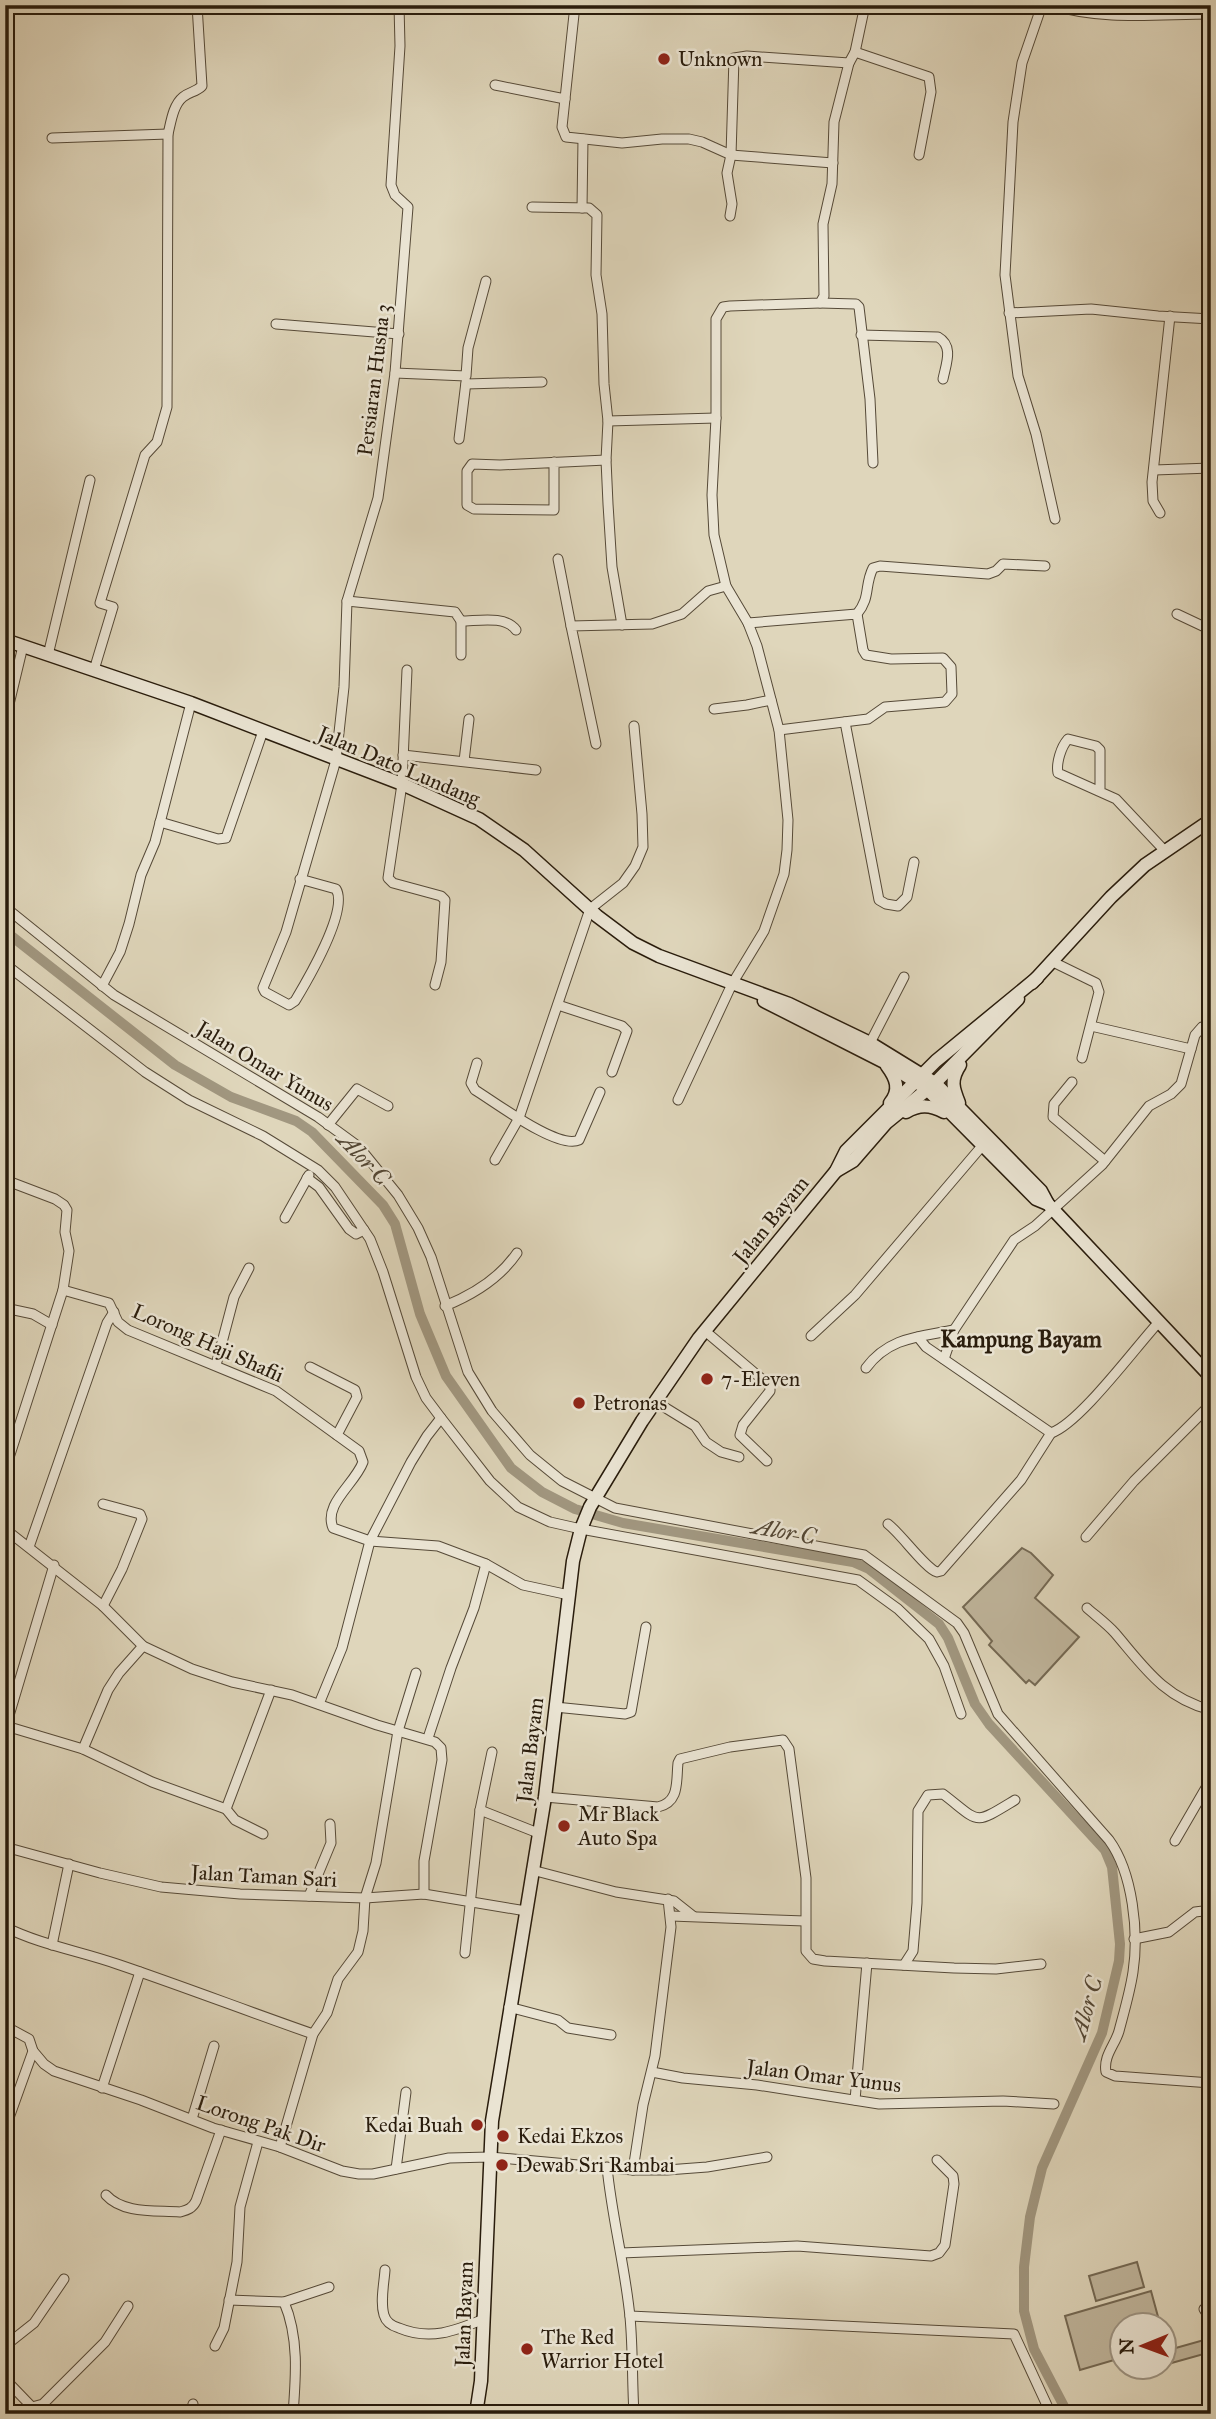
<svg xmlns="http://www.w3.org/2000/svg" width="1216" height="2419" viewBox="0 0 1216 2419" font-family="'IM FELL Great Primer',serif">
<rect width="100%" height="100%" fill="#dfd6bb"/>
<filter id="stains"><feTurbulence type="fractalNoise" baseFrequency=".00286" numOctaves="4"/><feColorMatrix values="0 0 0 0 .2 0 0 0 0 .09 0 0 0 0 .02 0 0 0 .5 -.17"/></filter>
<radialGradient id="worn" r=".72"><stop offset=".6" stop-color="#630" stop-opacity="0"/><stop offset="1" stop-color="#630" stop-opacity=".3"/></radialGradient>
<g fill="#c0b69d" stroke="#746954" stroke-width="2">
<polygon points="1022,1548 1031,1553 1053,1575 1035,1598 1079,1637 1035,1685 1029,1680 1026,1683 989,1645 992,1641 963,1607"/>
<polygon points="1137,2262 1144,2287 1096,2301 1089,2276"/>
<polygon points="1151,2291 1160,2324 1122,2324 1121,2358 1080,2370 1065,2316"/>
<polygon points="1211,2338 1211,2352 1168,2364 1165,2351"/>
</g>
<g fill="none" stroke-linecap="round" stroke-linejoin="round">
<polyline stroke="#a19780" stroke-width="10" points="5,931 175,1065 231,1097 296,1121 312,1132 383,1205 395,1224 420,1314 446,1376 511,1468 542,1492 575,1509 623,1523 853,1562 869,1569 939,1624 948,1638 975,1704 989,1724 1105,1850 1112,1867 1120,1944 1119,1961 1102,2033 1042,2168 1030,2217 1024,2267 1024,2311 1034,2349 1068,2414"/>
<g stroke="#564a38" stroke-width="11">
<g id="minor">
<polyline points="575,5 562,127 566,137 622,143 662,139 689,139 702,142 731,155 833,163"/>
<polyline points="1042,5 1022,63 1013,122 1005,275 1018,376 1036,434 1055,519"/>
<path d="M1052,5c50,16 107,9 159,9"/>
<polyline points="855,52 929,77 931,92 919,155"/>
<polyline points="495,85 565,99"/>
<polyline points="52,138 168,134"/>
<polyline points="532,207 589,208 597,215 596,275 602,314 604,384 608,421 606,460 608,504 612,567 622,625"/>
<polyline points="582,208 583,139"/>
<polyline points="730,216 732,204 727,173 731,155 734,58 747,56 849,63"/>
<polyline points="820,303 856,304 859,307 870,399 873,463"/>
<polyline points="1009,313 1091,309 1158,316 1211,319"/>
<polyline points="276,324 399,334"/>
<path d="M861,335l77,2c16,9 8,27 5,42"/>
<polyline points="395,373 466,376 468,348 486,281"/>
<polyline points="466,384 542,382"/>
<polyline points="608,421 716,418"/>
<polyline points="459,439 466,382"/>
<polyline points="554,462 554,510 474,509 467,505 467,471 472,464 500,465 606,460"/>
<polyline points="1154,470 1211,468"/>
<polyline points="1160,513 1153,501 1152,482 1170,316"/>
<polyline points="558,559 571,626"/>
<polyline points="347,601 455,612 461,621 461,655"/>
<path d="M857,614c14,-17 7,-28 16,-46l7,-2 108,8 8,-3 7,-7 42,2"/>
<polyline points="1177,614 1211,630"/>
<path d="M461,621c17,0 44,-6 55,9"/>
<polyline points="748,623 857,614 863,650 866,655 891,659 943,658 951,667 952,694 945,702 885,707 868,719 779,730"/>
<polyline points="48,655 90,480"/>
<path d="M94,670l19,-63 -13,-4 45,-148 12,-13 10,-35 1,-273c3,-12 5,-29 15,-37 6,-5 13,-5 19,-11l-5,-81"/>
<polyline points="407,670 402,784 388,878 393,883 441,896 445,900 441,962 435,985"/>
<polyline points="714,709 747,705 771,700"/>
<polyline points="5,721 23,646"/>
<polyline points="845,722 879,900 886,904 898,906 907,897 914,862"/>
<polyline points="596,744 571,626 652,624 682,614 708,591 726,586"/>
<polyline points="403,755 536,770"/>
<polyline points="464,761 469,719"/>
<path d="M1100,791v-41l-4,-4 -28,-7c-7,8 -12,24 -10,34l58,26 48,51"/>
<polyline points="160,822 218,839 226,838 263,731"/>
<path d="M300,879l36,10c13,21 -29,92 -41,112l-6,4 -24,-13 -2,-4 23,-56 50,-172 8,-73 3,-86 31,-103 17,-125 13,-166 -13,-12 -4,-10 9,-139 -1,-41"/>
<path d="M5,907l109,88 204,122 41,30 39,48 20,33 13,29 37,115 24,39 38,44 32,26 53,27 249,47 93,68 7,10 34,81 111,126c24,33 30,93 24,132 -3,20 -9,40 -14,59 -4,14 -16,25 -13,41l9,4 96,7"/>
<polyline points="1051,961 1096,983 1099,992 1082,1058"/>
<polyline points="5,964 145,1072 189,1100 263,1136 318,1170 335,1187 370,1239 383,1272 416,1377 426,1398 441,1418 490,1481 518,1507 550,1522 581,1529 858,1580 898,1609 929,1639 944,1666 961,1714"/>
<polyline points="102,986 120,952 129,924 141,875 155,842 191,703"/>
<polyline points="558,1005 622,1026 627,1031 612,1072"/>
<polyline points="1091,1026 1191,1049"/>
<polyline points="870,1043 904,977"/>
<path d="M477,1063l-6,20 4,7c20,12 83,60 104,50l21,-48"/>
<polyline points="1072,1082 1054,1104 1053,1117 1105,1161"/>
<polyline points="678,1100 732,984 764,931 784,874 787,850 788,820 779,730 757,646 748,623 726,586 714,535 712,495 716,418 716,319 723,307 730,306 820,303 824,296 823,224 832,184 834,122 849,63 855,52 865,5"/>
<polyline points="328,1125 357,1089 388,1106"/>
<polyline points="495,1160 519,1118 590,909 623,883 635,866 643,847 642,814 634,726"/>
<polyline points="307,1178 319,1187 349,1229 356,1234 364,1230"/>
<polyline points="5,1180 55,1199 64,1205 67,1210 65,1232 69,1251 63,1290 5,1470"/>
<polyline points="285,1218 309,1175"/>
<polyline points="1209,1263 1211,1265"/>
<path d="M63,1290l46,13 9,19 10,8 148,61 83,60 4,11c-8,22 -40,42 -30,66l37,13 68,5 48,18 37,21 46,10"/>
<path d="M445,1306c27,-11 55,-28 72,-53"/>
<polyline points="5,1308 33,1314 52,1325"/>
<polyline points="705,1331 770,1386 770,1391 743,1425 740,1435 767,1461"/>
<polyline points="811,1336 855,1295 982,1146"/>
<polyline points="918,1337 926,1347 1051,1433"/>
<polyline points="944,1359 954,1330 1014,1240 1035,1226 1102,1165 1149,1106 1171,1094 1181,1084 1195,1035 1202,1027 1211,1026"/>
<polyline points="216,1365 234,1297 249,1268"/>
<polyline points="310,1367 355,1390 357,1397 337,1435"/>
<path d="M866,1368c23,-31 53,-31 88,-38"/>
<polyline points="656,1402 695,1426 706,1442 721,1452 739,1457"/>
<path d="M1051,1433c28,-9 84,-85 107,-110"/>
<polyline points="103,1504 140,1514 142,1519 122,1569 103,1606"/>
<path d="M888,1524c13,10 38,45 49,48l4,-1 80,-91 30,-47"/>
<polyline points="5,1529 103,1606 143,1646 192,1669 232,1682 292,1695 377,1725 435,1742 441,1748 442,1760 424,1861 424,1894"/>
<polyline points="1086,1537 1134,1481 1211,1404"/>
<polyline points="29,1547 107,1323 114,1312"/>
<path d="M1087,1608c9,8 20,16 28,25 29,34 49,65 96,77"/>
<polyline points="319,1704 342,1648 370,1541 411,1462 427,1436 441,1418"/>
<polyline points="555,1707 625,1714 631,1712 646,1627"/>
<polyline points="6,1726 83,1749 152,1782 226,1809 235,1820 263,1834"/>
<polyline points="5,1729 54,1565"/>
<polyline points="428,1738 451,1668 474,1608 486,1564"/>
<polyline points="83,1749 108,1690 119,1673 143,1646"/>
<path d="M545,1797l113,10c22,-5 18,-26 20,-44l2,-4 50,-12 53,-7 6,9 17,129v73l7,8 12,2 129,7 42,1 45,-5"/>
<polyline points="226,1809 271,1690"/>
<polyline points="480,1810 538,1833"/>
<polyline points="1175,1841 1211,1779"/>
<polyline points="5,1847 100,1873 161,1887 240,1894 365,1898 424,1894 526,1911"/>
<polyline points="532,1870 616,1892 674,1901 693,1916"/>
<polyline points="309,1896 331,1843 330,1824"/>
<polyline points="671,1916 805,1921"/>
<path d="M5,1927c36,18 75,24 112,37 65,22 130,47 196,70"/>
<polyline points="1134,1939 1169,1932 1195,1912 1211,1910"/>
<polyline points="52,1945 69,1864"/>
<polyline points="465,1953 480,1810 492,1752"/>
<path d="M904,1965l9,-14 4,-48 1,-92 10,-16 15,-1c38,29 29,32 72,6"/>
<polyline points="509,2007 558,2020 568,2028 611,2035"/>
<polyline points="5,2026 29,2039 33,2051 44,2064 54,2071 141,2100 213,2128 280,2147 342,2171 359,2174 373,2174 449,2158 490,2157 633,2170 667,2170 707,2167 767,2157"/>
<polyline points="652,2072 683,2078 757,2085 879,2104 1003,2101 1054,2104"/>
<polyline points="102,2088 140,1972"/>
<polyline points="855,2100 867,1963"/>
<polyline points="192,2119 214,2046"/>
<polyline points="5,2129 33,2051"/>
<polyline points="280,2147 313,2034 327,2013 338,1979 358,1952 363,1931 365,1898 376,1863 398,1731 416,1673"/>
<path d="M607,2167c5,51 18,99 23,150 3,32 2,64 4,97"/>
<polyline points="396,2169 406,2092"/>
<polyline points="633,2170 643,2105 655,2056 671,1927 668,1899"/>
<path d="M106,2195c17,19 50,15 74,17 7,-2 12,-3 16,-11l25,-71"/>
<polyline points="621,2253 797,2246 931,2256 939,2253 945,2245 954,2184 953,2176 937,2160"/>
<path d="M385,2270c-1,14 -5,32 -1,45 2,7 8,11 15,13 31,13 56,3 85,-9"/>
<polyline points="229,2300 284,2302 329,2287"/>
<path d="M284,2302c15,35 12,74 9,112"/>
<polyline points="1204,2309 1211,2320"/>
<polyline points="630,2316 1014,2334 1051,2414"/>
<polyline points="5,2346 34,2323 64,2279"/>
<polyline points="215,2346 224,2328 237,2262 240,2207 258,2142"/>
<polyline points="5,2379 32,2407 43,2404 105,2342 128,2306"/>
<polyline points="191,2414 193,2404"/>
</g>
</g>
<g stroke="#291c0c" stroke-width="15">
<g id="secondary">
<polyline points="5,640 191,703 402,784 479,819 524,850 597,916 633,943 659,956 789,1004 870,1043 935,1083 1041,1191 1048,1204 1211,1377"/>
<polyline points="1032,983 1111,897 1145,865 1211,820"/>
<polyline points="764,1001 884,1062 927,1089 1036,1199 1048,1204"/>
<path d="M887,1066c9,12 14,24 3,37"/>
<path d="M959,1103c-6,-15 -9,-23 1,-38"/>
<path d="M906,1112c14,-8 24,-7 38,0"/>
<polyline points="836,1171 853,1161 886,1123 935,1083 1018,999"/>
<polyline points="476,2414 481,2381 492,2121 545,1797 573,1561 581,1529 590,1507 642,1421 699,1338 836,1171 846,1151 936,1061 1037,978"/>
</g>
</g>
<use href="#minor" stroke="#eae4d3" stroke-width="9"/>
<use href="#secondary" stroke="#eae4d3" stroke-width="12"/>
</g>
<g fill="#8f2418" stroke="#eae4d3" stroke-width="2.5">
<circle cx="664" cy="59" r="7"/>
<circle cx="707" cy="1379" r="7"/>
<circle cx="579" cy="1403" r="7"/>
<circle cx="564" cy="1826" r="7"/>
<circle cx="477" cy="2125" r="7"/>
<circle cx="503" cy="2136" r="7"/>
<circle cx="502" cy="2165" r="7"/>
<circle cx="527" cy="2349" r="7"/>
</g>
<g text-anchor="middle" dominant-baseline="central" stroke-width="5" stroke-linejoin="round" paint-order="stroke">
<g font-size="21" fill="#291c0c" stroke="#eae4d3" text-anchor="start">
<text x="678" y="59">Unknown</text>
<text x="721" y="1379">7-Eleven</text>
<text x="593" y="1403">Petronas</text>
<text x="578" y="1814">Mr Black<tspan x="578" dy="24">Auto Spa</tspan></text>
<text x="463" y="2125" text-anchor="end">Kedai Buah</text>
<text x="517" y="2136">Kedai Ekzos</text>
<text x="516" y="2165">Dewab Sri Rambai</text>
<text x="541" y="2337">The Red<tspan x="541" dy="24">Warrior Hotel</tspan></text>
</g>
<g font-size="21" fill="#291c0c" stroke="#eae4d3">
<text transform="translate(374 380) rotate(-83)">Persiaran Husna 3</text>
<text transform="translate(399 766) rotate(23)">Jalan Dato Lundang</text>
<text transform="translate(265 1066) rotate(31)">Jalan Omar Yunus</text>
<text transform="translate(771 1220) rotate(-51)">Jalan Bayam</text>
<text transform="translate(208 1343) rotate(24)">Lorong Haji Shafii</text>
<text transform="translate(530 1750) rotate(-83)">Jalan Bayam</text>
<text transform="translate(264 1876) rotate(3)">Jalan Taman Sari</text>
<text transform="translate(824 2076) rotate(7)">Jalan Omar Yunus</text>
<text transform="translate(261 2124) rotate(19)">Lorong Pak Dir</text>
<text transform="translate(464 2314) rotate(-88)">Jalan Bayam</text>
</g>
<g font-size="23" font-style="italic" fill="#534735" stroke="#eae4d3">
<text transform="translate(364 1158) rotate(46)">Alor C</text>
<text transform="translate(784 1531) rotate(10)">Alor C</text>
<text transform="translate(1086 2008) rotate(-74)">Alor C</text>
</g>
<g font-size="23" font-weight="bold" fill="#291c0c" stroke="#eae4d3">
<text x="1021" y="1339">Kampung Bayam</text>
</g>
</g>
<rect width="1216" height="2419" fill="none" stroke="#dfd6bb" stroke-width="28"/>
<rect x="7" y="7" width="1202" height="2405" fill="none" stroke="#291c0c" stroke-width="3.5"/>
<rect x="14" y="14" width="1188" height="2391" fill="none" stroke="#291c0c" stroke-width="2"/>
<g transform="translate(1143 2346) rotate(269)"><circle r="33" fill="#eae4d3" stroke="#9d9483" stroke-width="2"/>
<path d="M0-5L12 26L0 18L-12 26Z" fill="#8f2418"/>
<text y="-10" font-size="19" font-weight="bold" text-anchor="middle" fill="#291c0c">N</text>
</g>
<rect width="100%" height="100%" filter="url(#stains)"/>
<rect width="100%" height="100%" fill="url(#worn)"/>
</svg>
